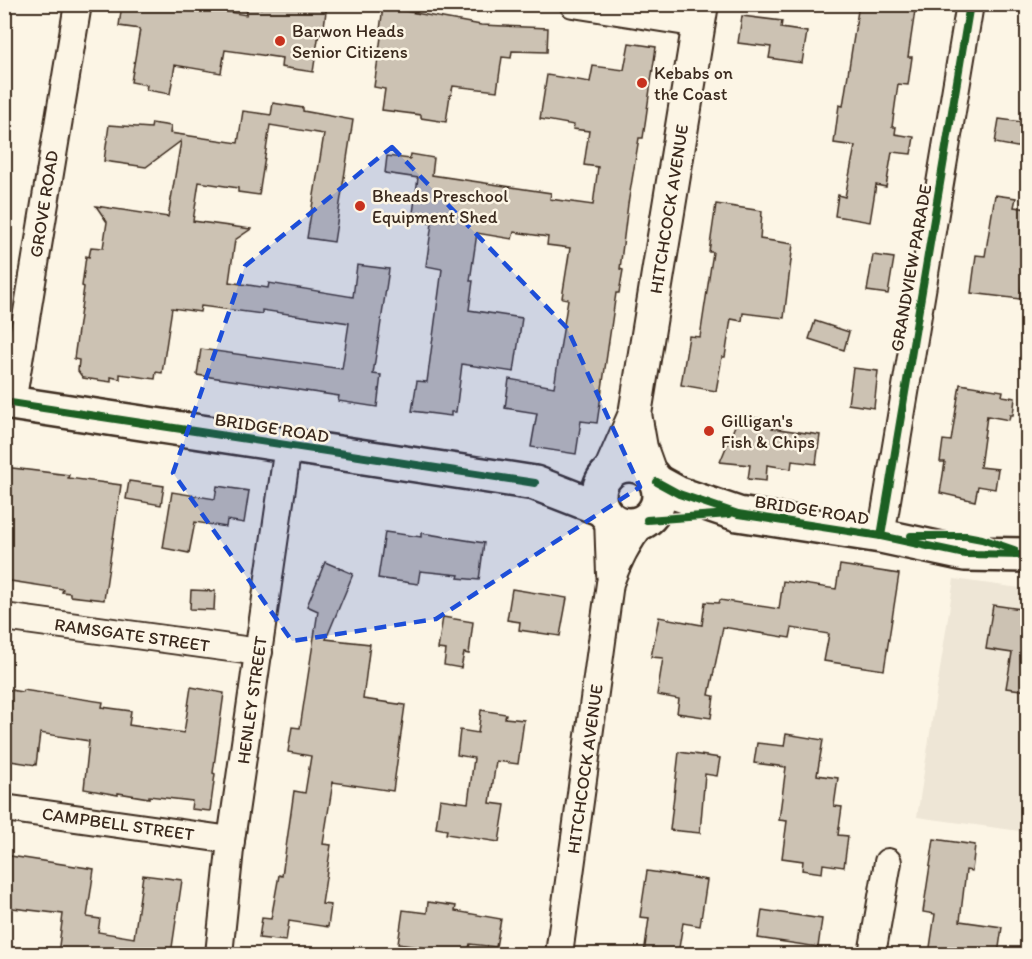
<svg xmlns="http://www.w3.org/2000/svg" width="1032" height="959" viewBox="0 0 1032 959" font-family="Itim,sans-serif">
<rect width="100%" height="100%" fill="#fcf5e5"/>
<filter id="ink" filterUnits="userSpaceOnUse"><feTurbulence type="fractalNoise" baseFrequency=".0167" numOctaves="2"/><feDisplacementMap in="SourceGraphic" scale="12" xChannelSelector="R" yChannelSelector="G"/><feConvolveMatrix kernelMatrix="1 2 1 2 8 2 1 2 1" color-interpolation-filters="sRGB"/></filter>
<g filter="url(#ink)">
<polygon fill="#eee6d6" points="954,579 1027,589 1027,832 917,817"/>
<g fill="#ccc2b3" stroke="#3b2a1e" stroke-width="1.5">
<polygon points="122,4 183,4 246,15 248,6 261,8 261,4 327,4 323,34 319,33 313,72 281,67 282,58 225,50 221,73 175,65 170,94 146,90 147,85 131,82 140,29 119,26"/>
<polygon points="859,4 916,4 908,57 912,57 908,85 898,84 892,127 896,127 895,134 914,137 911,154 892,152 886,187 876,185 870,222 835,216 838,195 845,197 855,146 834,143 839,105 843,106"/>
<polygon points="383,7 481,25 548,28 547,52 512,51 511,58 502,57 497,91 453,86 451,95 450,95 446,122 421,118 421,115 382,110 385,89 374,87 382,30 380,30"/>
<polygon points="742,16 782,21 781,28 807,32 802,63 769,58 771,47 738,43"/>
<polygon points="629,43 656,47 643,138 639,138 628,204 620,269 623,270 619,293 616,293 597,423 581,421 576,454 531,447 537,413 505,408 509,379 554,387 568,299 562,298 570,248 547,245 548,237 514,232 512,239 477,233 470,281 473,281 469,310 522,318 514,372 462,364 456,412 451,412 451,416 412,411 417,381 427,382 442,269 426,266 432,223 412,220 418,178 385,173 387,156 410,159 411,154 434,158 432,175 551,193 550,199 593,205 598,167 584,165 589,131 573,129 574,125 540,119 547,75 590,82 593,66 624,70"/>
<polygon points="273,103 303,108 303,111 353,120 334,242 307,238 324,134 270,125 259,195 238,192 238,188 199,182 193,221 251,229 235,240 229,282 268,288 269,283 353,297 357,265 389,269 373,374 381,375 377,407 338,401 339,396 197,375 201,349 342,369 349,323 262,310 262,314 201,306 200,312 172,308 162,373 156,372 155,379 120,374 120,379 111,377 111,382 83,378 78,371 79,360 74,359 84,287 82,286 86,256 89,257 91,247 103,248 107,222 96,206 168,217 181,141 146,167 104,161 109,125 151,128 152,123 171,126 170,133 238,143 243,111 271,115"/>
<polygon points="999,119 1028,123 1028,149 995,143"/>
<polygon points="995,195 1016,198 1014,207 1028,209 1028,239 1020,299 971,293 976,255 985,256"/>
<polygon points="716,204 762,211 760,239 793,244 784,318 743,313 742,321 731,319 725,357 722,357 716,391 681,385 689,336 700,337 713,252 709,252"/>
<polygon points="873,255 894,258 888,294 867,291"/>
<polygon points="815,321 849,332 844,350 809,339"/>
<polygon points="853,368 878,371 874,408 848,404"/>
<polygon points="960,384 1003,391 1002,396 1015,398 1013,415 1010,415 1009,420 987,416 980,467 998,469 995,489 978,486 975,501 940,493 945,462 940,462 943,440 951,441"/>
<polygon points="739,416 772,420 772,428 820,435 816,464 792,461 791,469 767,465 766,481 748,479 750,465 720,462"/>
<polygon points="4,467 69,475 68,478 121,485 104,600 70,596 70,593 62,592 63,589 4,580"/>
<polygon points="129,481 164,486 161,505 126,499"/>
<polygon points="217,486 249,491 244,523 227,520 226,527 195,522 189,553 163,548 172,492 215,499"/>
<polygon points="385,532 421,537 421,533 484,543 479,580 458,578 459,575 420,571 418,584 378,578"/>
<polygon points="325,562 353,574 326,639 370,644 363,699 405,705 393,791 333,782 323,844 331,845 322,904 331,905 328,927 289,921 286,941 259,938 262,918 271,919 279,875 282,876 294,791 305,793 311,756 288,752 292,727 300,728 318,611 307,606"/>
<polygon points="840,565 899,574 884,670 824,661 829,634 792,628 790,638 723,627 709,695 714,696 711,718 677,713 679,699 657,695 663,658 651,657 659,617 702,625 705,602 719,603 720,600 779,609 783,581 836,589"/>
<polygon points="512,589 567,598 560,636 519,630 520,622 507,620"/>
<polygon points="191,590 215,591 214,610 190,609"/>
<polygon points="993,605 1028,610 1028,691 1006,688 1012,653 986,649"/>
<polygon points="443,617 473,622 469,654 464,653 461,668 444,665 446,650 438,649"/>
<polygon points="191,687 224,693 213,773 215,774 210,811 191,809 192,801 149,796 149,798 118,793 118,795 84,789 89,741 40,733 36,765 4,760 4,689 22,692 23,690 103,702 102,707 131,711 129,725 184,733"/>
<polygon points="481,710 506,714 505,718 524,720 518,764 496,761 490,803 505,805 499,842 446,834 447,830 436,828 440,799 468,803 474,758 457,755 460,730 478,733"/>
<polygon points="786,734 823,740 817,775 838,778 834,806 842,807 838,835 848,836 844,867 823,864 822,873 802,870 803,861 782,858 787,821 779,820 786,767 754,763 757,743 784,746"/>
<polygon points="679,752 720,758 717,776 705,774 700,833 670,830"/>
<polygon points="934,839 975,845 972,871 966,870 960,921 1002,927 998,954 929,954 935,914 923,912"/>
<polygon points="4,855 94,869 87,917 100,919 98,932 134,938 143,875 182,880 171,954 58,954 63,914 4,907"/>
<polygon points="647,871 707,880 700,926 683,923 678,954 644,954 649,918 640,917"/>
<polygon points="428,902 456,906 455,911 501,919 496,947 470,944 467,954 398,944 403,910 427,913"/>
<polygon points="762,910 822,919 818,947 758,938"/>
</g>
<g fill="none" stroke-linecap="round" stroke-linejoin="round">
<g stroke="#3b2a1e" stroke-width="30">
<g id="minor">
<polyline points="573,4 699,24"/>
<polyline points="12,403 78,4"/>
<polyline points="608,518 610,574"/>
<polyline points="881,536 970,4"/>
<polyline points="4,617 259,652"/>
<polyline points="4,808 231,840"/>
<polyline points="219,954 231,840 288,446"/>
<path d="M559,954l51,-371c9,-23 17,-41 33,-60"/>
<polyline points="872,954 888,862"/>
</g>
</g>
<g stroke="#3b2a1e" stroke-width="36">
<g id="tertiary">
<polyline points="635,414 641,448 650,473"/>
<polyline points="610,471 635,414 702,4"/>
</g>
</g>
<g stroke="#3b2a1e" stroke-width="38">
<g id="secondary">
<polyline points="4,402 535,483 602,509"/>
<circle cx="629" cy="495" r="30"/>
<polyline points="657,482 679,494 738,514 881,536 965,554 1028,555"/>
</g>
</g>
<use href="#minor" stroke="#fcf5e5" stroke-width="26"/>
<use href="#tertiary" stroke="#fcf5e5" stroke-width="32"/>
<use href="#secondary" stroke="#fcf5e5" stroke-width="33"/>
<g stroke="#fcf5e5" stroke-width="11">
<g id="cycleway">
<polyline points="4,402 535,483"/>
<polyline points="657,482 679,494 738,514 881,536 965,554 1028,555"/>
<polyline points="647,520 729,514"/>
<polyline points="881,536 970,4"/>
<polyline points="911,536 966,536 982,539 1014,550"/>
</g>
</g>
<use href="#cycleway" stroke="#1b5e20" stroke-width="8"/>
</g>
</g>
<path fill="#1d4ed8" fill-opacity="0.2" stroke="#1d4ed8" stroke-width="4.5" stroke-dasharray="12 8" stroke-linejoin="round" d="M392,147l175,181 73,159 -204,132 -144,22 -119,-168 72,-207z"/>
<g fill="#c8321e" stroke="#fcf5e5" stroke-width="2">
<circle cx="280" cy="41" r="6"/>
<circle cx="642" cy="83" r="6"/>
<circle cx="360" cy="206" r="6"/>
<circle cx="709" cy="431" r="6"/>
</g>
<g text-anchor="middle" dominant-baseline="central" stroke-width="5" stroke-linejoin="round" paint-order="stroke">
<g font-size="18" fill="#3b2a1e" stroke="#fcf5e5" text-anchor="start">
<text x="292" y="31">Barwon Heads<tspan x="292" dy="21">Senior Citizens</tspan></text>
<text x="654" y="73">Kebabs on<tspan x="654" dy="21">the Coast</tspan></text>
<text x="372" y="196">Bheads Preschool<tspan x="372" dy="21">Equipment Shed</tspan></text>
<text x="721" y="421">Gilligan's<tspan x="721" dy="21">Fish &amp; Chips</tspan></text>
</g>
<g font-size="18" fill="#3b2a1e" stroke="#fcf5e5">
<text transform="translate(44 204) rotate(-81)">GROVE ROAD</text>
<text transform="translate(669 209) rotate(-81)">HITCHCOCK AVENUE</text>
<text transform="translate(911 268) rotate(-80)">GRANDVIEW PARADE</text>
<text transform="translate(272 428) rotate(9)">BRIDGE ROAD</text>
<text transform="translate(812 510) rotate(9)">BRIDGE ROAD</text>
<text transform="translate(132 635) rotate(8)">RAMSGATE STREET</text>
<text transform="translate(252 700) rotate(-82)">HENLEY STREET</text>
<text transform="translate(585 769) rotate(-82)">HITCHCOCK AVENUE</text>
<text transform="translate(118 824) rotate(8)">CAMPBELL STREET</text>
</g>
</g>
<rect width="1032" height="959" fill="none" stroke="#fcf5e5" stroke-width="24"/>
<rect x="12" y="12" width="1008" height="935" fill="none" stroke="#3b2a1e" stroke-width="2" filter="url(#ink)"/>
</svg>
